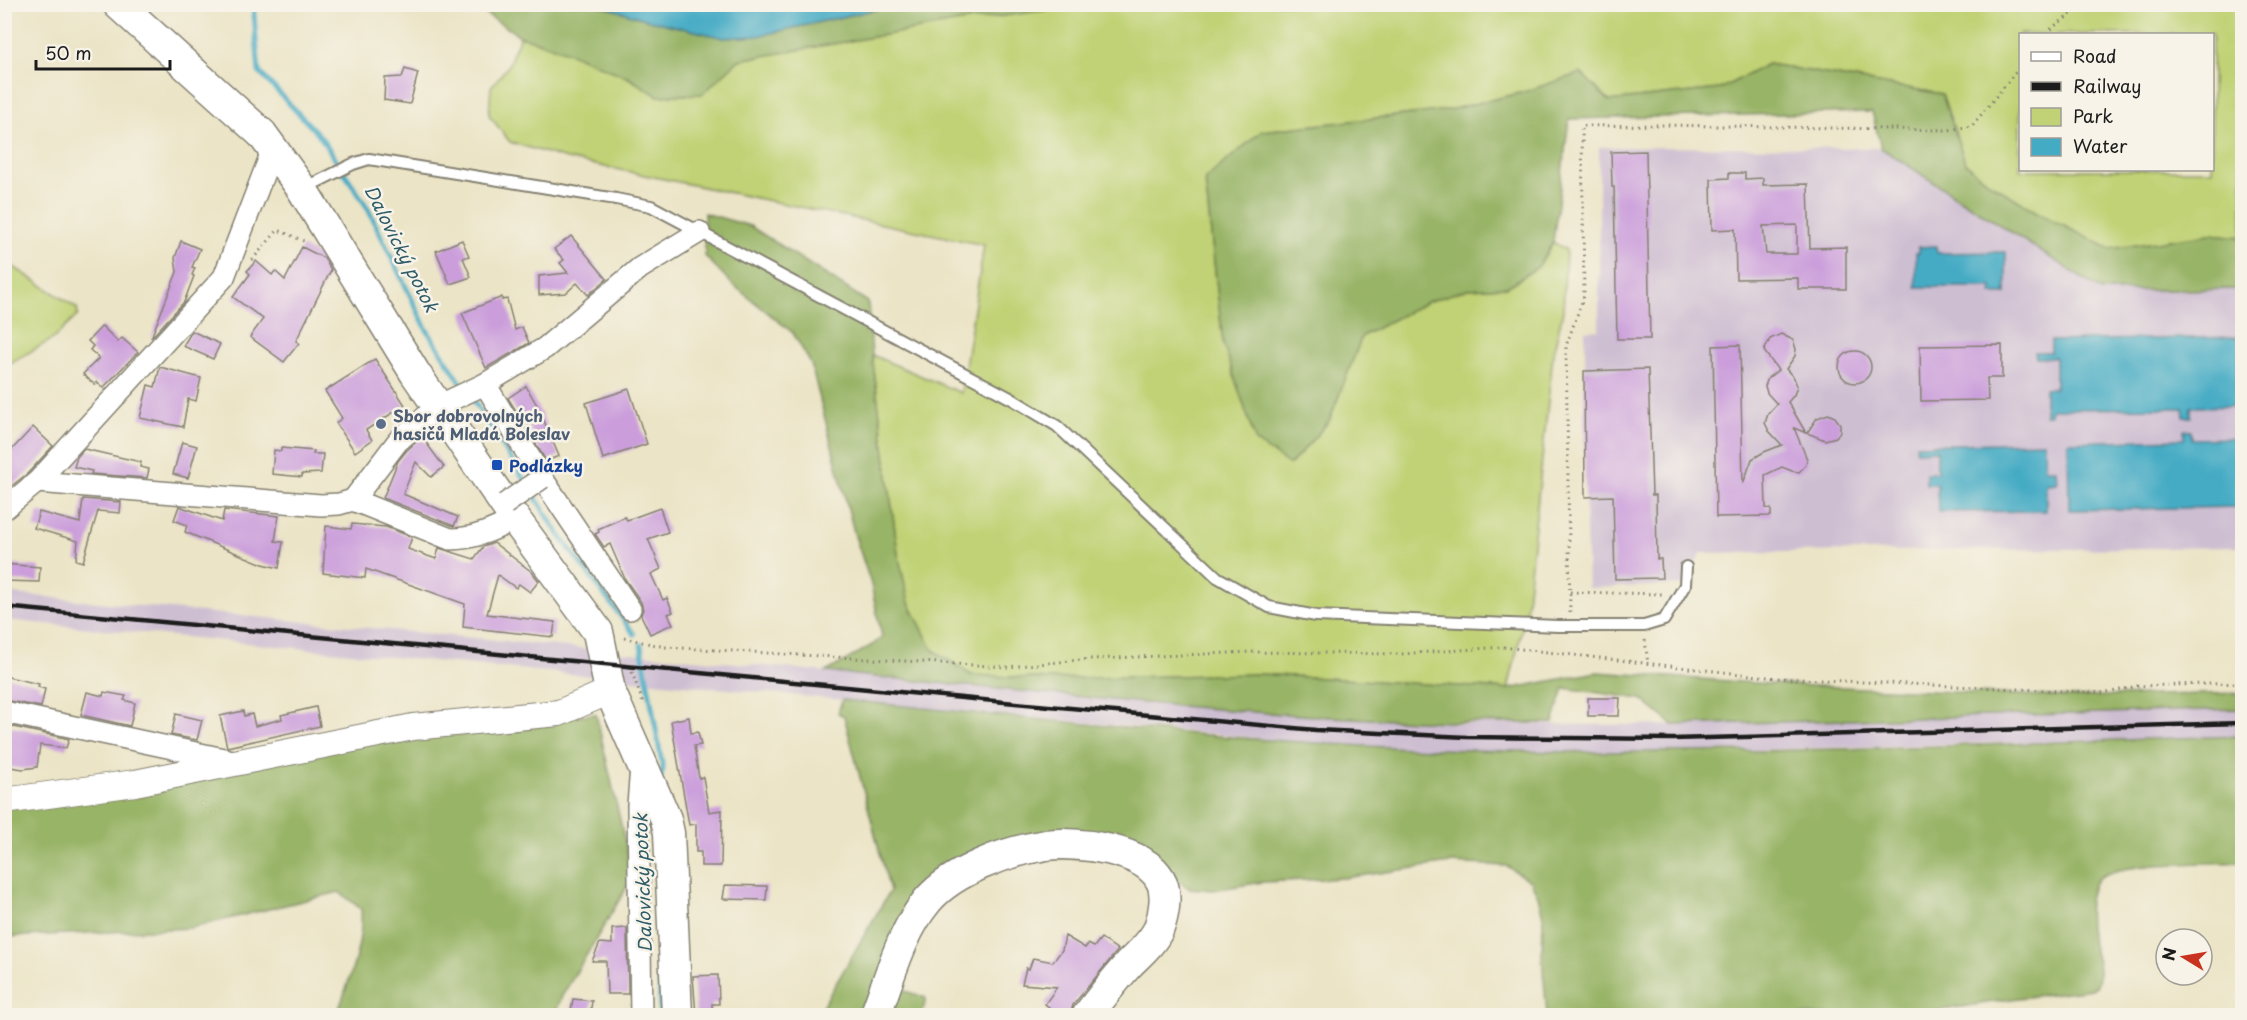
<svg xmlns="http://www.w3.org/2000/svg" width="2247" height="1020" viewBox="0 0 2247 1020" font-family="'Playpen Sans',sans-serif">
<rect width="100%" height="100%" fill="#f7f3e8"/>
<filter id="ink" filterUnits="userSpaceOnUse"><feTurbulence type="fractalNoise" baseFrequency=".0167" numOctaves="2"/><feDisplacementMap in="SourceGraphic" scale="12" xChannelSelector="R" yChannelSelector="G"/><feConvolveMatrix kernelMatrix="1 2 1 2 8 2 1 2 1" color-interpolation-filters="sRGB"/></filter>
<filter id="wash" filterUnits="userSpaceOnUse"><feTurbulence type="fractalNoise" baseFrequency=".008" numOctaves="4" result="noise"/><feDisplacementMap in="SourceGraphic" scale="24" xChannelSelector="R" yChannelSelector="G"/><feGaussianBlur stdDeviation="1.35" result="paint"/><feColorMatrix in="noise" values="0 0 0 0 0 0 0 0 0 0 0 0 0 0 0 0 0 1.4 0 .05"/><feComposite in="paint" operator="in"/></filter>
<g filter="url(#wash)">
<rect width="100%" height="100%" fill="#ebe4c6"/>
<g fill="#cebed2">
<polygon points="1599,147 1881,148 2102,290 2242,289 2242,547 1701,553 1685,585 1588,588 1585,497 1585,331 1599,330"/>
<polygon points="4,593 881,677 1317,717 1467,724 1673,725 2242,709 2242,736 1673,752 1467,750 1315,743 842,700 5,620"/>
</g>
<g fill="#c0d275" stroke="#6e7748" stroke-width="1.5" fill-rule="evenodd">
<path d="M1086,4l1156,1v232l-32,-3 -100,15 -70,-35 -58,-36 -17,-16 -23,-68 -174,-30 -48,25 -111,12 -28,-28 -57,19 -75,18 -187,21 -57,49 18,163 67,122 39,-44 33,-85 65,-34 40,-13 40,-2 31,-20 15,-25 13,8 -3,61 -10,43 -27,258 -18,77 -250,-15 -209,5 -78,-4 -38,-25 -24,-47 -11,-49 -26,-199 89,38 23,-148 -417,-86 -57,-17 -21,-27 2,-28 17,-21 12,-30 48,16 61,26 29,18 44,-2 37,-34 227,-39zM2020,34h192v136h-192z"/>
<polygon points="9,264 77,308 78,315 53,339 5,366 4,265"/>
</g>
<g fill="#98b466" stroke="#5a6841" stroke-width="1.5">
<polygon points="472,5 599,5 645,19 724,38 758,36 895,5 1086,5 966,21 739,60 702,94 658,96 629,78 568,52 520,36"/>
<polygon points="1768,64 1942,94 1965,162 1982,178 2040,214 2110,249 2210,234 2242,237 2242,289 2102,291 1881,148 1872,112 1569,119 1553,242 1538,267 1507,287 1467,289 1427,302 1362,336 1329,421 1290,465 1256,442 1223,343 1205,179 1262,131 1449,110 1524,92 1581,73 1609,101 1720,89"/>
<path d="M704,213l46,13 118,76 4,53 26,199 11,49 24,47 38,25 78,4 209,-5 250,15 89,-17 175,12 299,13 171,-4v16l-569,16 -32,-26 -77,-11 -11,35c-243,2 -485,-28 -727,-51l48,-28 8,-7 -11,-53 -16,-48 -44,-172 -18,-31 -61,-49 -27,-28z"/>
<path d="M842,700c208,20 417,45 626,50 258,7 516,-6 774,-14v126c-28,2 -125,-1 -144,17 -11,11 -10,33 -9,48 2,19 15,39 8,58l-5,4 -74,9 -108,17h-363l-5,-59 1,-40 -5,-20 -8,-15 -23,-15 -57,-3 -106,15 -81,4 -50,8 -24,-2 -49,-33 -187,8 -90,152 -46,1 73,-125 -46,-175 -6,-3z"/>
<path d="M596,714l37,163 -71,119 -7,19h-218c11,-34 27,-69 24,-106l-22,-17 -149,36 -185,9 -1,-133 417,-75z"/>
<polygon points="894,987 926,998 922,1015 883,1016"/>
</g>
<g fill="#44abc4" stroke="#306470" stroke-width="1.5">
<polygon points="599,5 599,4 895,5 758,36 724,38 645,19"/>
<polygon points="1936,246 1937,253 2006,252 2006,294 1991,294 1992,287 1916,287 1916,253 1919,253 1919,247"/>
<polygon points="2242,337 2242,406 2191,407 2191,417 2184,417 2183,408 2051,409 2050,415 2045,415 2045,389 2055,388 2055,357 2036,358 2035,352 2051,352 2051,341"/>
<polygon points="2184,430 2191,430 2192,439 2242,438 2242,507 2069,510 2068,442 2184,439"/>
<polygon points="2044,442 2045,469 2056,469 2057,483 2046,484 2046,511 1938,512 1937,484 1926,484 1926,473 1937,473 1937,450 1916,451 1916,445"/>
</g>
<g fill="none" stroke-linecap="round" stroke-linejoin="round">
<g stroke="#44abc4" stroke-width="5">
<polyline points="253,4 259,72 320,136 367,207 427,330 463,386"/>
<polyline points="471,397 527,484"/>
<polyline points="532,492 560,536 634,634"/>
<polyline points="641,645 663,769 660,779"/>
<polyline points="652,823 655,843"/>
<polyline points="659,948 660,1016"/>
</g>
</g>
<g id="blocks">
<g fill="#cb9edb" fill-rule="evenodd">
<polygon points="405,69 418,73 410,104 384,100 385,78 402,77"/>
<polygon points="1646,151 1650,339 1617,339 1614,187 1612,187 1611,152"/>
<path d="M1729,173h16v6l18,-1v7l45,-1 2,64 36,-1v42h-48v-11l-62,1 -1,-50 -23,1 -1,-51 18,-1zM1797,225v29h-31l-3,-28z"/>
<polygon points="571,236 607,279 588,295 577,283 566,293 539,295 539,276 568,273 560,263 564,260 554,249"/>
<polygon points="462,240 469,256 463,258 471,277 450,284 436,251"/>
<polygon points="181,241 200,249 192,267 195,268 192,275 194,276 184,302 151,338 177,272 175,258"/>
<polygon points="302,247 324,258 331,270 296,341 299,343 284,362 250,337 263,319 233,297 250,274 247,271 256,261 272,275 275,271 285,280"/>
<polygon points="502,297 502,300 507,299 515,330 522,327 529,343 486,368 462,313"/>
<polygon points="102,326 118,342 122,338 138,352 103,388 97,382 95,385 83,374 99,358 90,350 93,346 88,341"/>
<polygon points="192,331 220,344 213,359 183,346"/>
<polygon points="1781,334 1793,340 1796,349 1795,356 1786,369 1794,378 1797,386 1794,395 1788,402 1806,433 1794,428 1807,459 1806,465 1799,472 1792,471 1782,467 1765,475 1766,508 1771,509 1771,516 1716,517 1713,346 1740,345 1743,484 1752,459 1764,452 1782,445 1769,431 1765,423 1768,414 1777,404 1767,393 1765,386 1768,378 1778,370 1764,351 1770,339"/>
<polygon points="2002,345 2002,378 1987,378 1988,400 1921,401 1920,346"/>
<circle cx="1855" cy="367" r="16"/>
<polygon points="375,359 405,405 366,430 372,440 355,452 336,423 342,418 325,391"/>
<polygon points="160,367 201,378 196,401 188,399 183,427 140,418 148,385 155,387"/>
<polygon points="1648,369 1652,495 1656,495 1657,559 1661,559 1662,578 1615,579 1613,496 1585,497 1584,371"/>
<polygon points="526,386 538,407 559,456 546,461 537,446 525,416 521,419 508,398"/>
<polygon points="629,389 647,444 603,459 586,403"/>
<polygon points="1828,414 1835,417 1840,424 1840,432 1836,437 1825,440 1807,433 1817,418"/>
<polygon points="33,427 53,446 28,473 4,492 4,458"/>
<polygon points="422,437 444,467 431,477 416,462 403,494 458,517 454,526 383,498 398,461 407,450"/>
<polygon points="182,442 197,446 188,478 173,474"/>
<polygon points="281,448 314,451 313,454 323,454 321,473 302,474 302,477 272,474 274,450 281,451"/>
<polygon points="84,449 141,462 140,467 149,469 147,478 91,474 92,471 74,467 77,457"/>
<polygon points="83,499 121,502 120,513 98,511 83,562 76,560 78,541 34,528 39,512 80,523"/>
<polygon points="179,506 222,521 224,510 279,516 275,541 283,542 279,568 263,564 185,532 187,525 174,520"/>
<polygon points="660,508 668,532 648,539 661,569 651,574 663,600 667,598 673,612 668,614 673,624 650,634 641,615 643,609 641,602 625,579 610,544 604,547 595,534 599,532 598,529 625,517 627,520"/>
<polygon points="352,524 386,527 412,537 408,549 436,559 439,548 474,559 483,547 494,543 532,572 539,581 530,592 519,584 516,588 498,575 487,614 555,622 553,637 463,627 465,604 366,569 365,578 323,573 326,526 351,529"/>
<polygon points="4,564 40,567 39,582 4,581"/>
<polygon points="4,676 39,684 38,687 45,689 41,707 4,700"/>
<polygon points="87,692 103,696 104,692 126,696 124,700 135,703 130,726 81,715"/>
<polygon points="1588,698 1620,698 1619,716 1588,716"/>
<polygon points="316,707 320,726 227,747 220,716 243,711 244,716 252,714 255,726 282,719 281,715"/>
<polygon points="176,714 202,720 197,740 171,735"/>
<polygon points="689,717 691,733 698,732 701,745 694,746 699,778 703,777 709,812 722,810 721,866 701,866 701,852 696,852 696,824 689,825 671,721"/>
<polygon points="4,725 69,739 66,748 40,745 37,767 23,769 4,766"/>
<polygon points="725,885 767,886 766,900 723,899"/>
<polygon points="627,928 628,994 607,994 606,961 592,961 600,943 612,944 612,929"/>
<polygon points="1065,936 1085,948 1088,944 1094,947 1101,938 1118,950 1073,1005 1070,1016 1044,1016 1050,1008 1045,1004 1057,987 1022,984 1026,968 1029,969 1033,958 1053,962 1062,950"/>
<polygon points="718,975 719,1004 712,1004 712,1016 696,1016 693,976"/>
<polygon points="573,999 592,1001 590,1016 570,1016"/>
</g>
</g>
</g>
<g filter="url(#ink)">
<use href="#blocks" fill-opacity="0" stroke="#848071" stroke-width="1.5"/>
<g fill="none" stroke-linecap="round" stroke-linejoin="round">
<g stroke="#848071" stroke-width="14">
<polyline id="service" points="303,189 353,164 369,159 616,199 651,206 1012,399 1057,426 1217,577 1269,607 1316,616 1558,626 1644,626 1664,620 1685,585 1686,567"/>
</g>
<g stroke="#848071" stroke-width="24">
<g id="minor">
<polyline points="485,384 542,478 630,609"/>
<path d="M37,482l284,23 18,-1 14,-4 97,39c24,0 44,-9 65,-20"/>
<polyline points="353,500 398,441 438,406 485,384 545,348 640,268 699,232"/>
<polyline points="4,509 37,482 224,277 273,149"/>
<polyline points="4,712 233,761"/>
<polyline points="641,1016 638,805 641,767"/>
</g>
</g>
<g stroke="#848071" stroke-width="28">
<polyline id="tertiary" points="4,801 135,783 413,727 559,713 610,691"/>
</g>
<g stroke="#848071" stroke-width="33">
<g id="secondary">
<polyline points="118,4 262,134 302,189 415,373 515,519 598,632 610,691 666,819 669,833 677,1016"/>
<path d="M875,1016c15,-39 26,-84 53,-116 26,-30 80,-49 118,-55 31,-4 97,4 114,34 8,13 4,35 -1,49 -6,14 -18,24 -29,35 -15,16 -29,35 -43,53"/>
</g>
</g>
<g stroke="#848071" stroke-width="3" stroke-dasharray="1.5 4.5" stroke-linecap="butt">
<polyline points="2047,34 2053,27 2086,4"/>
<polyline points="252,260 278,230 306,242"/>
<polyline points="1570,592 1663,594"/>
<polyline points="1570,613 1566,346 1584,296 1582,126 1664,125 1948,130 1972,126 2020,67"/>
<polyline points="624,638 665,647 1007,667 1090,659 1251,652 1401,654 1503,647 1776,678 2107,693 2137,686 2242,683"/>
<polyline points="1645,640 1648,664"/>
<polyline points="632,672 643,703"/>
</g>
<use href="#service" stroke="#fff" stroke-width="10"/>
<use href="#minor" stroke="#fff" stroke-width="21"/>
<use href="#tertiary" stroke="#fff" stroke-width="26"/>
<use href="#secondary" stroke="#fff" stroke-width="30"/>
<polyline stroke="#1c1c1c" stroke-width="4.5" points="4,607 1015,703 1316,730 1467,737 1673,739 2242,723"/>
<g stroke="#848071" stroke-width="24" stroke-linecap="butt">
<polyline id="minor-bridge" points="505,504 542,478"/>
</g>
<use href="#minor-bridge" stroke="#fff" stroke-width="21"/>
</g>
</g>
<circle fill="#5c6f8a" stroke="#f7f3e8" stroke-width="2" cx="381" cy="424" r="6"/>
<rect fill="#1a4fb4" stroke="#f7f3e8" stroke-width="2" x="491" y="459" width="12" height="12" rx="3"/>
<g text-anchor="middle" dominant-baseline="central" stroke-width="5" stroke-linejoin="round" paint-order="stroke">
<g font-size="16" font-weight="bold" fill="#4e5e75" stroke="#f7f3e8" text-anchor="start">
<text x="393" y="415">Sbor dobrovolných<tspan x="393" dy="18">hasičů Mladá Boleslav</tspan></text>
</g>
<g font-size="16" font-weight="bold" fill="#164399" stroke="#f7f3e8" text-anchor="start">
<text x="509" y="465">Podlázky</text>
</g>
<g font-size="18" font-style="italic" fill="#2e5c68" stroke="#f7f3e8">
<text transform="translate(402 248) rotate(63)">Dalovický potok</text>
<text transform="translate(642 883) rotate(-92)">Dalovický potok</text>
</g>
</g>
<rect width="2247" height="1020" fill="none" stroke="#f7f3e8" stroke-width="24"/>
<rect x="2019" y="33" width="195" height="138" fill="#f7f3e8" stroke="#9f9d96" stroke-width="1.5"/>
<rect x="2031" y="52" width="30" height="9" fill="#ffffff" stroke="#9f9d96" stroke-width="1.5"/>
<text x="2073" y="63" font-size="18" fill="#1c1c1c">Road</text>
<rect x="2031" y="82" width="30" height="9" fill="#1c1c1c" stroke="#9f9d96" stroke-width="1.5"/>
<text x="2073" y="93" font-size="18" fill="#1c1c1c">Railway</text>
<rect x="2031" y="108" width="30" height="18" fill="#c0d275" stroke="#9f9d96" stroke-width="1.5"/>
<text x="2073" y="123" font-size="18" fill="#1c1c1c">Park</text>
<rect x="2031" y="138" width="30" height="18" fill="#44abc4" stroke="#9f9d96" stroke-width="1.5"/>
<text x="2073" y="153" font-size="18" fill="#1c1c1c">Water</text>
<g transform="translate(2184 957) rotate(281)"><circle r="28" fill="#f7f3e8" stroke="#9f9d96" stroke-width="1.5"/>
<path d="M0-4.5L10 22L0 15L-10 22Z" fill="#c8321e"/>
<text y="-9" font-size="16" font-weight="bold" text-anchor="middle" fill="#1c1c1c">N</text>
</g>
<path d="M36 60v9h134v-9" fill="none" stroke="#1c1c1c" stroke-width="3"/>
<text x="45" y="60" font-size="18" fill="#1c1c1c" stroke="#f7f3e8" stroke-width="4.5" paint-order="stroke">50 m</text>
</svg>
